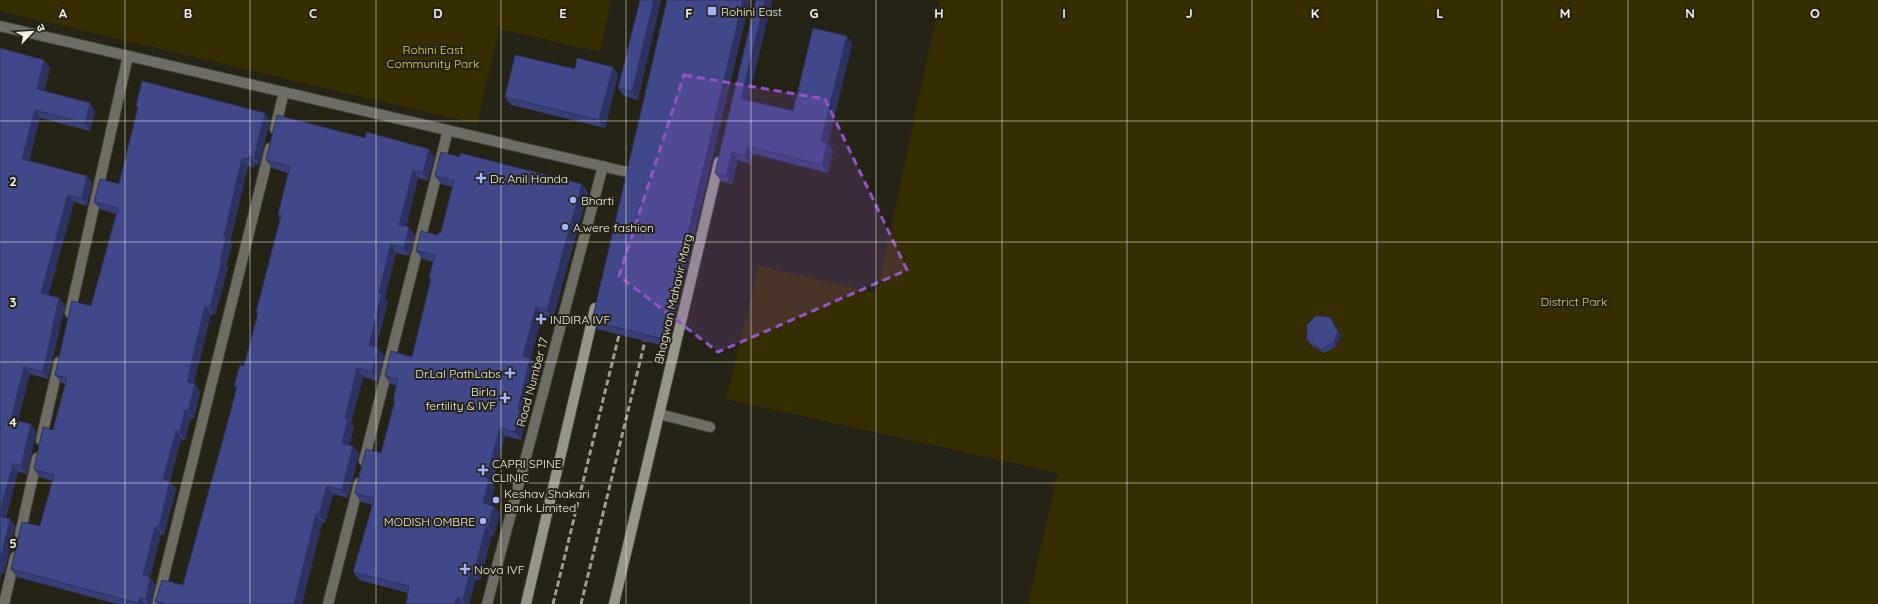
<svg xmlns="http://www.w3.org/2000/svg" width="1878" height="604" viewBox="0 0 1878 604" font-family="Quicksand,'Noto Sans Devanagari',sans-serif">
<rect width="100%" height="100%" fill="#252316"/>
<g fill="#362d00">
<polygon points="0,0 611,0 600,52 499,29 477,124 0,11"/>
<polygon points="940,0 1878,0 1878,604 1028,604 1058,473 726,399 759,266 877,293"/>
</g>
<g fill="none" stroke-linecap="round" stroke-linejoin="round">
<g stroke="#424033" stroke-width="12">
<polyline id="lane" points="659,414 710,427"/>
</g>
<g stroke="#424033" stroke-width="12">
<g id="street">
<polyline points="0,26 627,172"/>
<polyline points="275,129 284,92"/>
<polyline points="70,313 128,56"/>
<polyline points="41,440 59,362"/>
<polyline points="364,461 448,130"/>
<polyline points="20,534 37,458"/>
<polyline points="4,604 15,557"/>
<polyline points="157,604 270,148"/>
<polyline points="328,604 359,483"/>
<polyline points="487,604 603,166"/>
</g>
</g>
<g stroke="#424033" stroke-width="12">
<g id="secondary">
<polyline points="526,604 595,308"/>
<polyline points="614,604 719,162"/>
</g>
</g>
<use href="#lane" stroke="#6d6c65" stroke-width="10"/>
<use href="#street" stroke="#6d6c65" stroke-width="10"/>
<use href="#secondary" stroke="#97968b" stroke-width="10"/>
<g stroke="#9d9c91" stroke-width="3" stroke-dasharray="6 3" stroke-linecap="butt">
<polyline points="553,604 619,335"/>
<polyline points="581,604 645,341"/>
</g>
</g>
<g fill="#373e76">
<polygon points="640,0 661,0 638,100 624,96 618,88"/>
<polygon points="667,0 668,347 597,329 592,321"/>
<polygon points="756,0 772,0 748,100 793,111 852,44 828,144 833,151 828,173 753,154 750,164 738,160 732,184 721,181 715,173"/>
<polygon points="0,48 50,68 44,91 95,111 90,131 40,118 29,161 87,176 92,183 87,206 74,202 48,295 59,298 65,306 48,379 30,374 18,421 36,432 27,474 18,472 6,518 10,519 15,526 4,573 2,573 0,578"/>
<polygon points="613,67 618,75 605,128 511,105 505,97"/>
<polygon points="136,106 270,120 259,165 255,164 254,167 248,166 230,242 232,245 226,266 228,268 215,315 211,314 198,367 194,384 200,392 194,418 191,418 185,440 181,439 170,481 176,489 164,535 161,534 150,577 155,585 152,604 117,604 17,577 11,569 40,526 52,481 39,477 34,469 53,430 65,384 61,383 55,375 91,306 116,214 100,209 94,202 119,184 138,109"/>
<polygon points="434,157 428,181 418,178 406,227 415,236 409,256 396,253 385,298 388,302 376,347 384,356 378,381 363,377 351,423 354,427 349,445 353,446 359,454 348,498 333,494 325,523 322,523 302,604 157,604 155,601 183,585 231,410 236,389 234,386 244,366 258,315 256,312 280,218 278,215 288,173 272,168 266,160"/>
<polygon points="460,157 582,184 588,192 553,318 542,315 531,358 536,366 524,415 526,418 521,440 505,436 492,484 495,487 490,505 500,514 494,535 492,535 480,580 476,579 469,604 406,604 408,593 359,580 353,572 372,505 361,502 355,493 381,453 395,402 393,400 396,386 390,384 385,376 412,357 430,281 429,278 433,262 422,259 416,251 441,232 452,187 441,184 435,176"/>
<polygon points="1330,317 1341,336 1336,347 1324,353 1310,344 1307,340"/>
</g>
<g fill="#2d3260">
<polygon points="654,0 661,0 638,100 632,92"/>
<polygon points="743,0 750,0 668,347 663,339"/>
<polygon points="765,0 772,0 746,107 741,99"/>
<polygon points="847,36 852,44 828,144 833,151 828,173 822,165 821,141"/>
<polygon points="44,60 50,68 42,97 37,89"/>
<polygon points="613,67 618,75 605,128 599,120"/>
<polygon points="90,103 95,111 90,131 85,123"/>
<polygon points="35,110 40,118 28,166 22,159"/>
<polygon points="265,113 270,120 259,165 254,157"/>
<polygon points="747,146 753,154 750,164 745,156"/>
<polygon points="429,149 434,157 428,181 423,173"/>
<polygon points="732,152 738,160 732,184 726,176"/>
<polygon points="249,156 255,164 254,167 248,159"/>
<polygon points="242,158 248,166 230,242 232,245 226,266 228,268 215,315 210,307 220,260 224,236"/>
<polygon points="413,170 418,178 405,233 399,225"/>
<polygon points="87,176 92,183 87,206 82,198"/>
<polygon points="582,184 588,192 553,318 547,310"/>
<polygon points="68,195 74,202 47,301 41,293"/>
<polygon points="409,227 415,236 409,256 404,248"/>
<polygon points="391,244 396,253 385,298 388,302 375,354 369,345 379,293"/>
<polygon points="59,298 65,306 48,379 43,372"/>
<polygon points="205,306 211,314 192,390 187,382"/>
<polygon points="536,307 542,315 531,358 536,366 524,415 526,418 521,440 515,432 523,356"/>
<polygon points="1330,317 1341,336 1336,347 1333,343"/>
<polygon points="378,348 384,356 378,381 372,372"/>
<polygon points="24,367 30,374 16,427 11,419"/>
<polygon points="357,368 363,377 351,423 354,427 348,451 342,443 345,418"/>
<polygon points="195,384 200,392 194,418 188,411"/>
<polygon points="185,410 191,418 185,440 180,432"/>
<polygon points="31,424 36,432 27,474 21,466"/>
<polygon points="500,428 505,436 492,484 495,487 489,511 483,503 486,478"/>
<polygon points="176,431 181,439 169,487 163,479"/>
<polygon points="353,446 359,454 348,498 342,490"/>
<polygon points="13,464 18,472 4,523 0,517 0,512"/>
<polygon points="170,481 176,489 164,535 159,527"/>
<polygon points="327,486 333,494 325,523 319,515"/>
<polygon points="494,506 500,514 494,535 488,527"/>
<polygon points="316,514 322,523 302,604 294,604"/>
<polygon points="10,519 15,526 4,573 0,567 0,561"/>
<polygon points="486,526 492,535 480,580 474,572"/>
<polygon points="155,527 161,534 150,577 155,585 152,604 149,604 146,599 143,575"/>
<polygon points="0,570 2,573 0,578"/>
<polygon points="470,571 476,579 469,604 466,604 463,599"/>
<polygon points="140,597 144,604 139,604 138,603"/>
<polygon points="457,597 462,604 455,604"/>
</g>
<g fill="#404889" stroke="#2d3260">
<polygon points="640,0 654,0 632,92 618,88"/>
<polygon points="667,0 743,0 663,339 592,321"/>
<polygon points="756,0 765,0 741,99 793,111 813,28 847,36 821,141 827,143 822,165 747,146 745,156 732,152 726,176 715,173"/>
<polygon points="0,48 44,60 37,89 90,103 85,123 35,110 22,159 87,176 82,198 68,195 41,293 59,298 43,372 24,367 11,419 31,424 21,466 13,464 0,512"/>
<polygon points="515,55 575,69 577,58 613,67 599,120 505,97"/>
<polygon points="142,81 265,113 254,157 249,156 248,159 242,158 224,236 226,237 220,260 222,260 210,307 205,306 187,382 195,384 188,411 185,410 180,432 176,431 163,479 170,481 159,527 155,527 143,575 150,577 146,599 140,597 138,603 11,569 22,522 40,526 54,475 34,469 43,427 53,430 67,378 55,375 72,301 91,306 118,208 94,202 100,179 119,184 138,107 136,106"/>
<polygon points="277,115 365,138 366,132 429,149 423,173 413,170 399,225 409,227 404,248 391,244 379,293 382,293 369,345 378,348 372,372 357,368 345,418 348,419 342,443 353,446 342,490 327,486 319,515 316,514 294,604 167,604 155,601 157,597 162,580 183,585 231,410 237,386 234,386 240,365 244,366 258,313 256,312 281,216 278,215 290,166 266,160"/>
<polygon points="441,152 460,157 460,153 582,184 547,310 536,307 523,356 530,358 518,409 520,410 515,432 500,428 486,478 489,479 483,503 494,506 488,527 486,526 474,572 470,571 463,599 457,597 455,604 406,604 409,586 353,572 374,500 373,498 355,493 366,449 381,453 395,400 393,400 398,379 385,376 391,351 412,357 431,279 429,278 435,255 416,251 421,231 438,235 439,232 441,232 454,181 435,176"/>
<polygon points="1316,316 1330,317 1338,332 1333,343 1321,349 1307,340 1307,325"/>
<polygon points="0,516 10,519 0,561"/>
</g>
<path fill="#9353c7" fill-opacity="0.2" stroke="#9353c7" stroke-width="3" stroke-dasharray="8 5" stroke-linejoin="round" d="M684,75l141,24 82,171 -189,82 -99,-76z"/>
<path fill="none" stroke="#f2f1e8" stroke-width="1" stroke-opacity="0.55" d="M125,0v604M250,0v604M376,0v604M501,0v604M626,0v604M751,0v604M876,0v604M1002,0v604M1127,0v604M1252,0v604M1377,0v604M1502,0v604M1628,0v604M1753,0v604M0,121h1878M0,242h1878M0,362h1878M0,483h1878"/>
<g fill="#a5b1fc" stroke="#252316" stroke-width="1.5">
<rect x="707" y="6" width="10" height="10" rx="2"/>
<path d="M479 172h4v4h4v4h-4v4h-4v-4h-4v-4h4z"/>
<circle cx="573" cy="200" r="4"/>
<circle cx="565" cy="227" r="4"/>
<path d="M539 313h4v4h4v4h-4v4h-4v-4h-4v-4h4z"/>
<path d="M508 367h4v4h4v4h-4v4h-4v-4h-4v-4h4z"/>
<path d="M503 392h4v4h4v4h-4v4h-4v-4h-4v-4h4z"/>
<path d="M481 464h4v4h4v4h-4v4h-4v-4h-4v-4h4z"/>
<circle cx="496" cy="500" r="4"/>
<circle cx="483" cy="521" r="4"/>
<path d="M463 563h4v4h4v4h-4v4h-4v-4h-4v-4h4z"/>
</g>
<g text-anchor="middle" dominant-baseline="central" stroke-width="4" stroke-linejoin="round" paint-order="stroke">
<g font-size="12" fill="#f2f1e8" stroke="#252316" text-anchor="start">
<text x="721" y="11">Rohini East</text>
<text x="490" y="178">Dr. Anil Handa</text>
<text x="581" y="200">Bharti</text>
<text x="573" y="227">A.were fashion</text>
<text x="550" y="319">INDIRA IVF</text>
<text x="501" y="373" text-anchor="end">Dr.Lal PathLabs</text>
<text x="496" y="391" text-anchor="end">Birla<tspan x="496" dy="14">fertility &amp; IVF</tspan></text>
<text x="492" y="463">CAPRI SPINE<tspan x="492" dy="14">CLINIC</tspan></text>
<text x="504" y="493">Keshav Shakari<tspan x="504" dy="14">Bank Limited</tspan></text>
<text x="475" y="521" text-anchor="end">MODISH OMBRE</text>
<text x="474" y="569">Nova IVF</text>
</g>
<g font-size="12" fill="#e4cd59" stroke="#252316">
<text x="433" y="49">Rohini East<tspan x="433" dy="14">Community Park</tspan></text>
<text x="1574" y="301">District Park</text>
</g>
<g font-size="12" fill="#f2f1e8" stroke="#252316">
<text transform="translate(673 299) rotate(-77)">Bhagwan Mahavir Marg</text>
<text transform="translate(532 382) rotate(-75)">Road Number 17</text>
</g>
</g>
<g font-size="13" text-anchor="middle" font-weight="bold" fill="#f2f1e8" stroke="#252316" stroke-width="4" stroke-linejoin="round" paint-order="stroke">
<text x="63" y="18">A</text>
<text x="188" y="18">B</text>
<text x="313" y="18">C</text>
<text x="438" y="18">D</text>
<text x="563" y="18">E</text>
<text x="689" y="18">F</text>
<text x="814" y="18">G</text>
<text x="939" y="18">H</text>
<text x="1064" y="18">I</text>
<text x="1189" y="18">J</text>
<text x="1315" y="18">K</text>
<text x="1440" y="18">L</text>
<text x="1565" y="18">M</text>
<text x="1690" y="18">N</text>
<text x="1815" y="18">O</text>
<text x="13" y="186">2</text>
<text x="13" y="307">3</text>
<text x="13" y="427">4</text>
<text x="13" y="548">5</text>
</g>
<g transform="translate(32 32) rotate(65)" stroke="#252316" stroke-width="3" paint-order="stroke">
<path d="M0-3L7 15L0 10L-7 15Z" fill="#f2f1e8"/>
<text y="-6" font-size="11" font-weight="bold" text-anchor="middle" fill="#f2f1e8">उ</text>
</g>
</svg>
